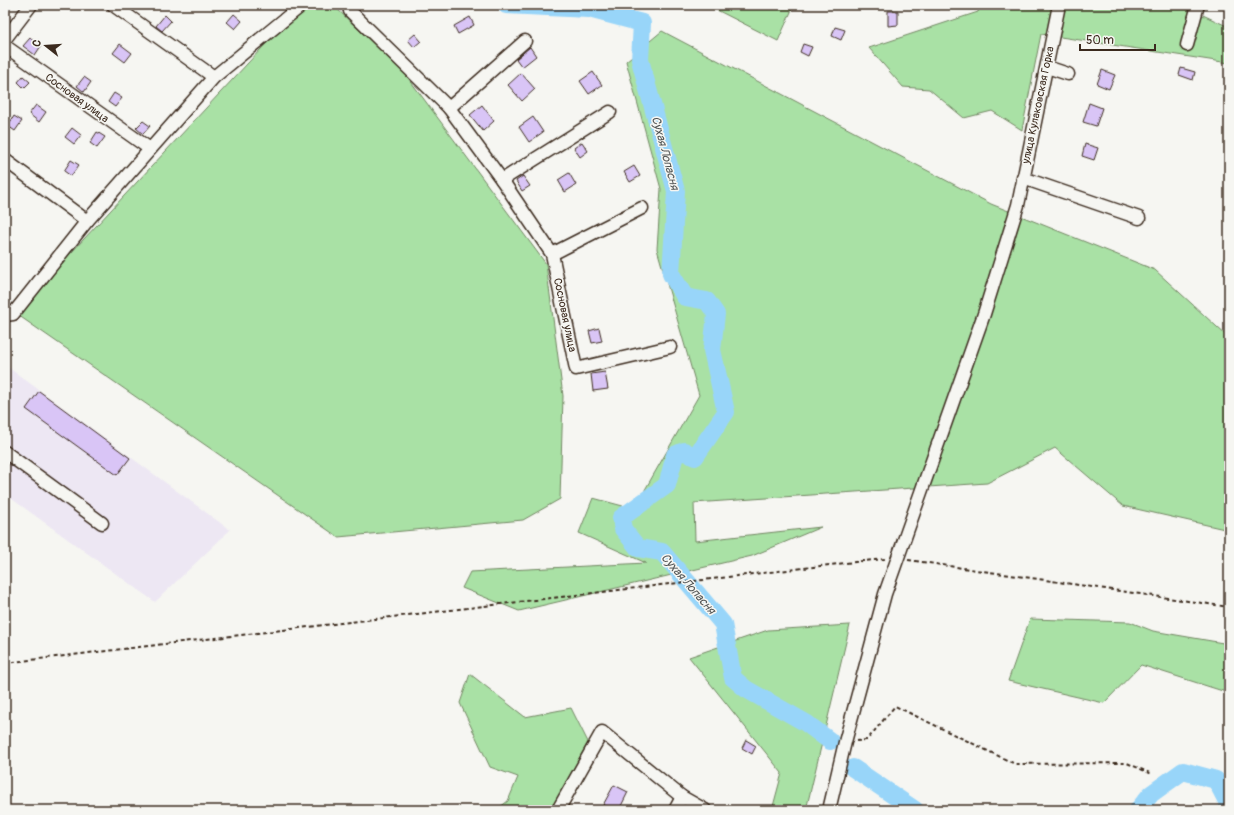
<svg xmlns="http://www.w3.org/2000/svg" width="1234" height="815" viewBox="0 0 1234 815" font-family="Pangolin,sans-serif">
<rect width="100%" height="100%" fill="#f6f6f2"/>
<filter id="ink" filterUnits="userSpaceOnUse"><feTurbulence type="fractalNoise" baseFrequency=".025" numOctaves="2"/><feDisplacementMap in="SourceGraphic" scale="8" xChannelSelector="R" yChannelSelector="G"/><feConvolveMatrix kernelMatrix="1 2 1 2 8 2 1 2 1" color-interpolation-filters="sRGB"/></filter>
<g filter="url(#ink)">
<polygon fill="#ede7f3" points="5,365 230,530 155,602 5,494"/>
<g fill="#a9e1a5" stroke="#728662">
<polygon points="302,5 333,5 406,75 546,264 563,396 560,499 523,520 338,537 15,313"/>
<polygon points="707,5 794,5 778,41"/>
<polygon points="980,5 1181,5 1229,27 1229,63 1041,34 1022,130 992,111 964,118 929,89 903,87 869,48 978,12"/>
<polygon points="662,31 991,204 1155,270 1229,338 1229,530 1123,506 1055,448 987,483 694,503 695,541 821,527 752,556 519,611 462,588 470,572 646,563 579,533 593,498 634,509 699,395 657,249 661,189 626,61"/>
<polygon points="1030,619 1130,622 1153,631 1229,644 1229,693 1141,665 1104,703 1008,681"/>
<polygon points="850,625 806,810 772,810 782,773 689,657 768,630"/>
<polygon points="470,674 525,717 571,708 588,742 551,810 496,810 508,801 518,777 490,767 460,703"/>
</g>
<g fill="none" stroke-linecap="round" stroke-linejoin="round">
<g stroke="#98d5f9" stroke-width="18">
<polyline points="506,5 589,9 642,23 640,60 676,191 671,274 685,297 707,301 716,314 712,350 726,412 695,457 684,451 675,455 667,485 621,518 623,529 638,548 662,552 723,624 733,678 746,689 806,723 830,741"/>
<polyline points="853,768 915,810"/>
<polyline points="1138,810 1151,794 1183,771 1216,780 1229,805"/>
</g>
</g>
<g fill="#d9c5f6" stroke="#3b2a1e">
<polygon points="888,11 898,11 898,25 888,26"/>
<polygon points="234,14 242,21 235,29 227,22"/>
<polygon points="165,15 171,21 162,31 156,26"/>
<polygon points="470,17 474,25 458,34 454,26"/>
<polygon points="835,27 845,30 841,40 832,36"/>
<polygon points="415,34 421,41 414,47 408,40"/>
<polygon points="30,38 41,46 35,55 23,46"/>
<polygon points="120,44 132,53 125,62 113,53"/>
<polygon points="803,44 812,47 808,56 800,52"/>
<polygon points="530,47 536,56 522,67 516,59"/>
<polygon points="1181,68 1195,72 1193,80 1179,75"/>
<polygon points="1102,70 1115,75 1109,89 1097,84"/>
<polygon points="593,72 602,85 589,94 580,81"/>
<polygon points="521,73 535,89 522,101 508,85"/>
<polygon points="23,76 30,82 24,88 18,82"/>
<polygon points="84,77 91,82 84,92 77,86"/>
<polygon points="114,93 122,98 115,107 108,102"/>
<polygon points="1089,103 1102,108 1096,126 1083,122"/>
<polygon points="36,105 46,112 39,122 29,114"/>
<polygon points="482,105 494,121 483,131 470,115"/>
<polygon points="14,116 22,121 15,131 8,126"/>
<polygon points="533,117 543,132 529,142 519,127"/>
<polygon points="143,121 150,126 143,134 136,128"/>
<polygon points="72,128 81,135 74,144 65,137"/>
<polygon points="97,132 105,137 97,148 90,143"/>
<polygon points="582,142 588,151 580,157 574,148"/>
<polygon points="1085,144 1098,148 1094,160 1082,156"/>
<polygon points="71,160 79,165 71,176 64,171"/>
<polygon points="634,166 640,176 630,182 624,172"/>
<polygon points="569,173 576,185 565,192 558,180"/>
<polygon points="523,176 530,186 522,191 516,181"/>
<polygon points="599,328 602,341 592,343 589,331"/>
<polygon points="605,372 608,389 593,391 591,374"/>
<polygon points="39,391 130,458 117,475 26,409"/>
<polygon points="746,740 756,746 752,754 742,748"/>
<polygon points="614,785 628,792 619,810 613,810 603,805"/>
</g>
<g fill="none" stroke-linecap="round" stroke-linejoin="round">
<g stroke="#3b2a1e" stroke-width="15">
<g id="minor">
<polyline points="113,5 214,77"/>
<polyline points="349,5 350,11 449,108 502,180 552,254 576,369 670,347"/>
<polyline points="5,39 31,5"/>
<polyline points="1187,45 1198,5"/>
<polyline points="5,46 150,149"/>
<polyline points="1047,67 1068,74"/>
<polyline points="449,108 525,41"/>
<polyline points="5,160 87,221"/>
<polyline points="1023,178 1139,218"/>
<polyline points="502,180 610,112"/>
<polyline points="552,254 642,208"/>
<polyline points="5,315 13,314 87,221 214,77 302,5"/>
<polyline points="5,452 102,523"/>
<polyline points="558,810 602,732 682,797"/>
<polyline points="675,810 682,797 705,810"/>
<polyline points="829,810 845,742 885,594 984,314 1018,205 1059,5"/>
</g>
</g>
<g stroke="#3b2a1e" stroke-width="2" stroke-dasharray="4 3" stroke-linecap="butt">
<polyline points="908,560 1229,607"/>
<polyline points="5,663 863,561 885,559"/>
<polyline points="856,741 867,740 895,706 1015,764 1127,763 1152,774"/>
</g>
<use href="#minor" stroke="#f6f6f2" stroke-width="12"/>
</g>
</g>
<g text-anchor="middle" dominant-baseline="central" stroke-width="3" stroke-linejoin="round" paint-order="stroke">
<g font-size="11" fill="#3b2a1e" stroke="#f6f6f2">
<text transform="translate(77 98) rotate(36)">Сосновая улица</text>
<text transform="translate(1038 105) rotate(-78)">улица Кулаковская Горка</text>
<text transform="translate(565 315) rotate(78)">Сосновая улица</text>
</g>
<g font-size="12" font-style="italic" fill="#525555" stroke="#f6f6f2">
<text transform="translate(665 153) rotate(75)">Сухая Лопасня</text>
<text transform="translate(688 584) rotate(49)">Сухая Лопасня</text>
</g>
</g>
<rect width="1234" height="815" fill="none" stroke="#f6f6f2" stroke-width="20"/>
<rect x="10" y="10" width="1214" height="795" fill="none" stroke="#3b2a1e" stroke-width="1.5" filter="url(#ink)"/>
<g transform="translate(46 46) rotate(287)" stroke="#f6f6f2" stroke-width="3" paint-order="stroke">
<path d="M0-3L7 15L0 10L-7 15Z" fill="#3b2a1e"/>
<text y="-6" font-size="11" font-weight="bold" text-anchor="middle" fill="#3b2a1e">С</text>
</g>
<path d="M1080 44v6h75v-6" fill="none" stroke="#3b2a1e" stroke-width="2"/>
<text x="1086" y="44" font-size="12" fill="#3b2a1e" stroke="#f6f6f2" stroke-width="3" paint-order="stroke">50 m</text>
</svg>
